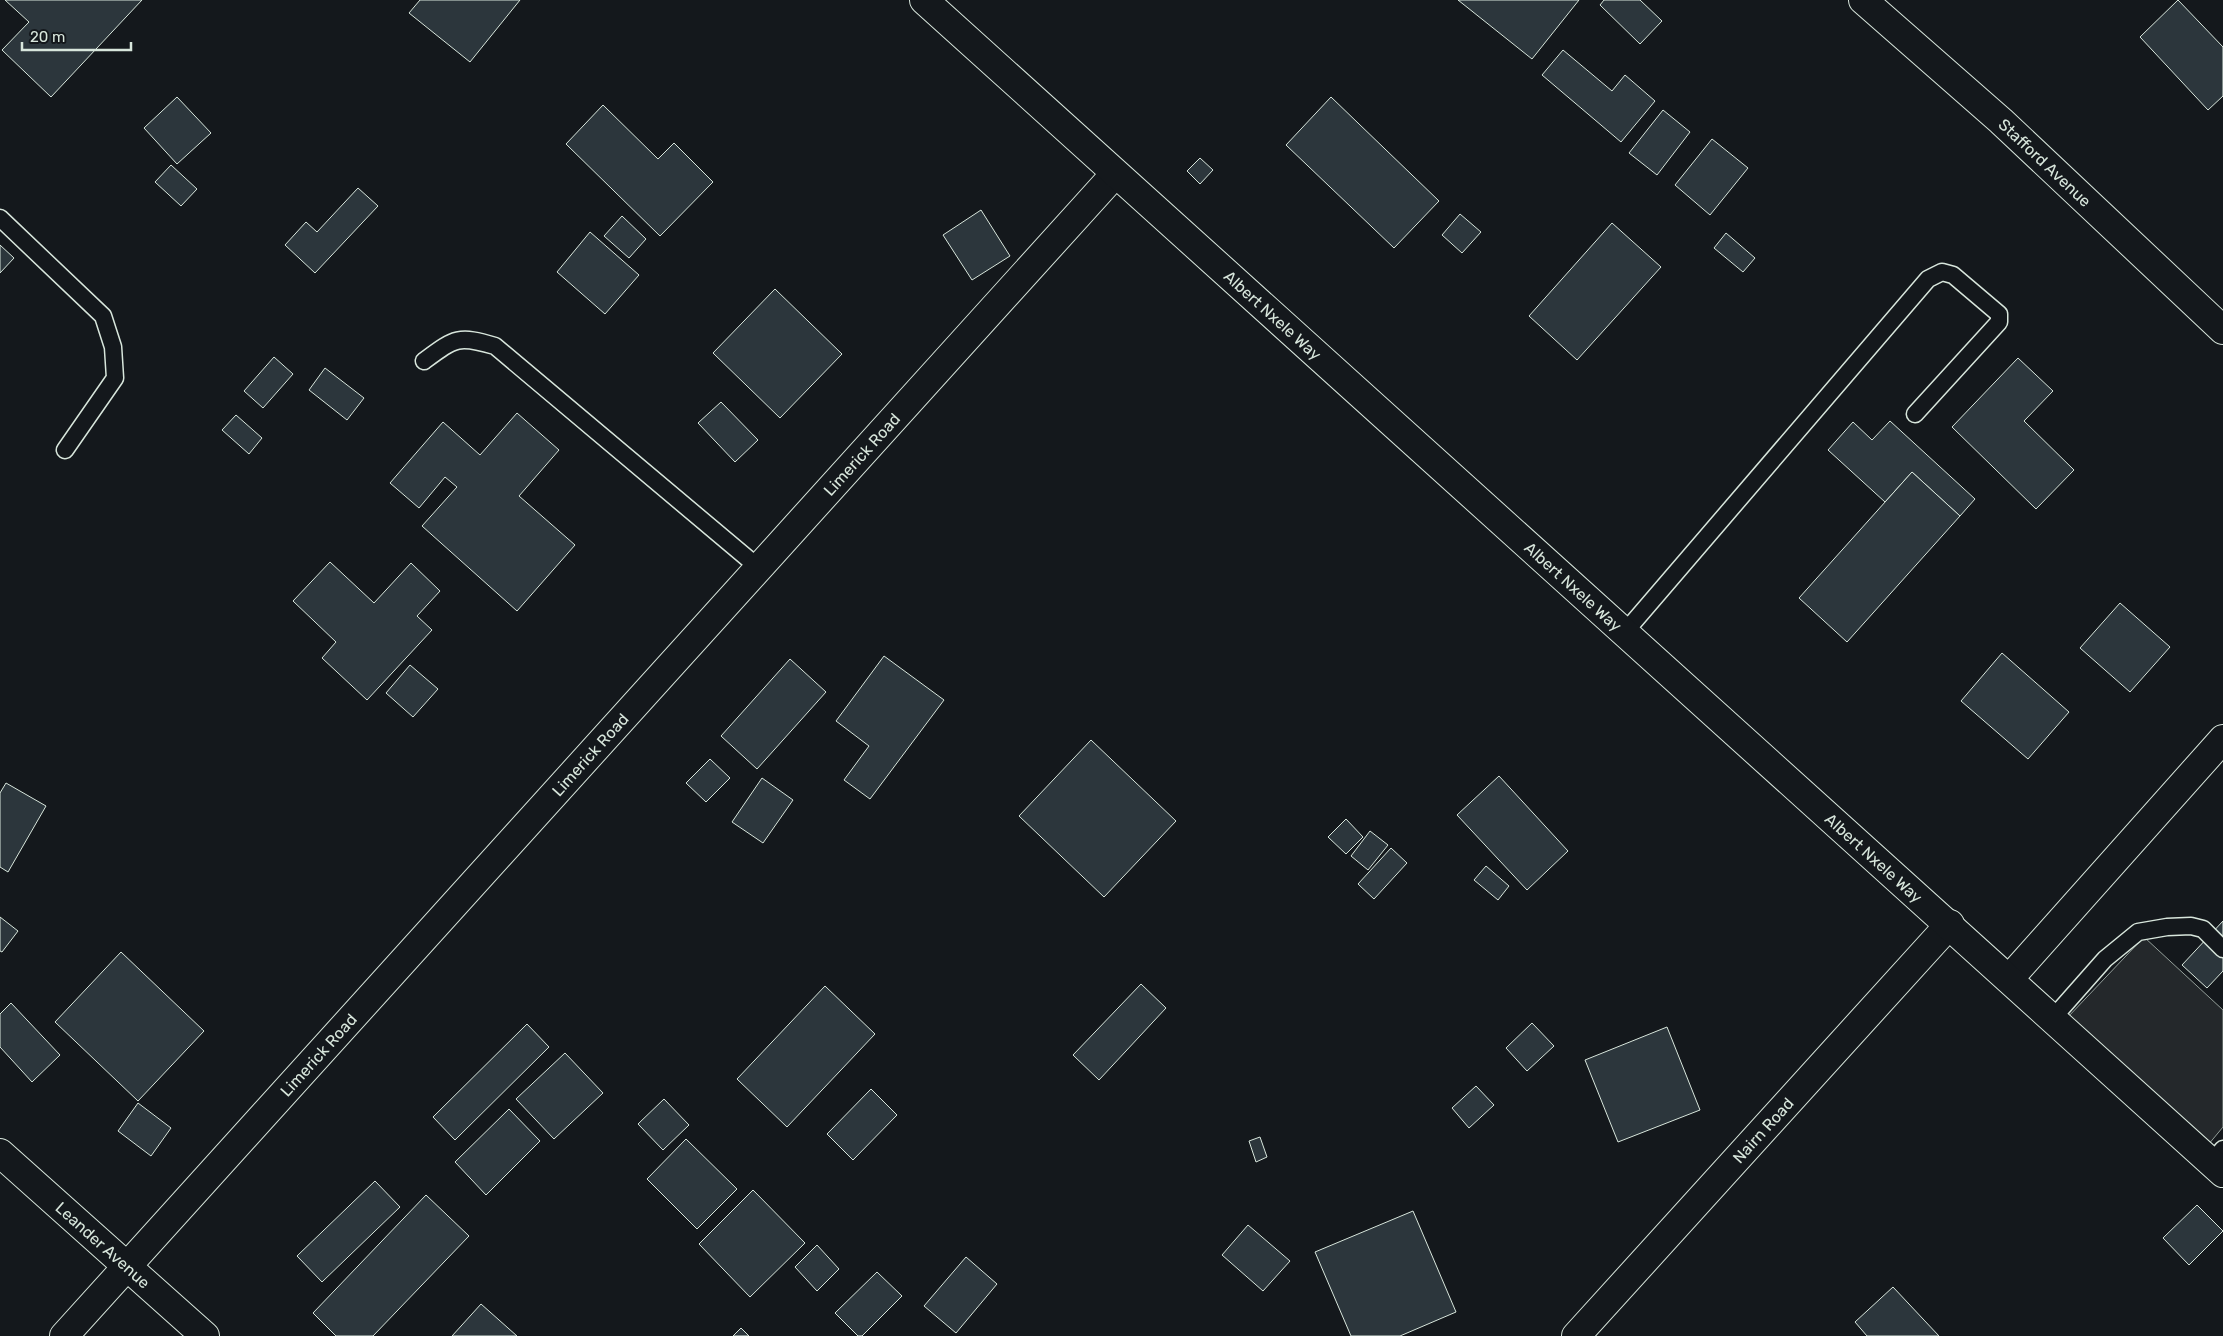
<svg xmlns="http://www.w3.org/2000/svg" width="2223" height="1336" viewBox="0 0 2223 1336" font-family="Rubik,sans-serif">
<rect width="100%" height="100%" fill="#14181c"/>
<polygon fill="#24282b" stroke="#939e99" points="2144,937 2223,1010 2223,1127 2208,1145 2067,1018"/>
<g fill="#2c363c" stroke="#d8e6dc">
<polygon points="5,0 142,0 51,97 2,50 29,22"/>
<polygon points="420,0 520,0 470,62 409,13"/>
<polygon points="1458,0 1579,0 1532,59"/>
<polygon points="1604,0 1640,0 1662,21 1640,44 1600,5"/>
<polygon points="2178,0 2223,47 2223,96 2208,110 2140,37"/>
<polygon points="1563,50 1612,91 1625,75 1655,101 1621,142 1542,75"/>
<polygon points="177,97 211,133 177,164 144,128"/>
<polygon points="1331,97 1439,201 1394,248 1286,145"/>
<polygon points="603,105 658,159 674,143 713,182 660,236 566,144"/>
<polygon points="1663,110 1690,132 1657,175 1629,153"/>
<polygon points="1712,139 1748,168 1710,215 1675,185"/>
<polygon points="1200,158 1213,170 1200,184 1187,171"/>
<polygon points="171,165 197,189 181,206 155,182"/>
<polygon points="358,188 378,206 315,273 285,245 306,222 317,232"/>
<polygon points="981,210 1010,256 972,280 943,235"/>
<polygon points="1460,214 1481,232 1462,253 1442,235"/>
<polygon points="622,216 646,239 629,258 604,236"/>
<polygon points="1612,223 1661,267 1577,360 1529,316"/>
<polygon points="590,232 639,275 605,314 557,272"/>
<polygon points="1726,233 1755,258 1743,272 1714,248"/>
<polygon points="0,245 14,258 0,273"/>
<polygon points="775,289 842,354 780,418 713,353"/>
<polygon points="274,357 293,374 263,408 244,391"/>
<polygon points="2018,358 2053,391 2024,421 2074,470 2036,509 1952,427"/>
<polygon points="325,368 364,398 347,420 309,390"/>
<polygon points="721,402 758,440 735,462 698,423"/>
<polygon points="517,413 559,450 519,496 575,545 517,611 422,526 457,487 445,477 419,508 390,483 443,422 480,455"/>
<polygon points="236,415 262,438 249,454 222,430"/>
<polygon points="1890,421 1975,499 1960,516 1912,472 1885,502 1828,450 1853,422 1872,440"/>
<polygon points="1912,472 1960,516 1847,642 1799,598"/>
<polygon points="330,562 374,603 411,563 440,591 417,616 432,630 367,700 322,658 336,642 293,601"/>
<polygon points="2120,603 2170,647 2130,692 2080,648"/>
<polygon points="2002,653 2069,712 2028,759 1961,701"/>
<polygon points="884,656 944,700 870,799 844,780 869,746 836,721"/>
<polygon points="790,659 826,692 757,769 721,736"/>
<polygon points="410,665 438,689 413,717 386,693"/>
<polygon points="1091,740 1176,821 1104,897 1019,816"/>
<polygon points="710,759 730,778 706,802 686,783"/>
<polygon points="1499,776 1568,851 1527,890 1457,815"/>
<polygon points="762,778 793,800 763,843 732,822"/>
<polygon points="6,783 46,806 8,872 0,867 0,793"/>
<polygon points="1346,819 1363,837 1346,854 1328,837"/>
<polygon points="1370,831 1388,845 1368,870 1351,856"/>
<polygon points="1391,848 1407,863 1374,899 1358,884"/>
<polygon points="1486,866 1509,886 1498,900 1474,880"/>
<polygon points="0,917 18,931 2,952 0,951"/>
<polygon points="2223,921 2223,971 2207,988 2182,965"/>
<polygon points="121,952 204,1031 138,1101 55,1022"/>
<polygon points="1141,984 1166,1008 1099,1080 1073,1055"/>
<polygon points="825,986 875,1034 787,1127 737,1079"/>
<polygon points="11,1003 60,1055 32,1082 0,1047 0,1014"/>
<polygon points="1532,1023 1554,1046 1527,1071 1506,1048"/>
<polygon points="527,1024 549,1047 455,1140 433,1117"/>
<polygon points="1667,1027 1700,1110 1618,1142 1585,1060"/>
<polygon points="565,1053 603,1093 554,1139 516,1099"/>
<polygon points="1476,1086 1494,1105 1469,1128 1452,1108"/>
<polygon points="871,1089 897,1115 853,1160 827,1134"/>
<polygon points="664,1099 689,1125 663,1150 638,1124"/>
<polygon points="138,1103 171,1128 151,1156 118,1131"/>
<polygon points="509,1109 540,1141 486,1195 455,1162"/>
<polygon points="1260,1137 1267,1157 1256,1162 1249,1141"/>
<polygon points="686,1139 737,1189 697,1229 647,1179"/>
<polygon points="375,1181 400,1207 322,1282 297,1256"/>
<polygon points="753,1190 805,1243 750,1297 699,1244"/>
<polygon points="426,1195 469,1236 373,1336 336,1336 313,1313"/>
<polygon points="2197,1205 2223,1231 2189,1265 2163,1238"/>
<polygon points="1413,1211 1456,1312 1400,1336 1351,1336 1315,1252"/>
<polygon points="1248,1225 1290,1261 1263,1291 1222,1255"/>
<polygon points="817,1245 839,1269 817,1291 795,1267"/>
<polygon points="966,1257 997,1284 956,1333 924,1306"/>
<polygon points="877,1272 902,1296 862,1336 858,1336 835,1313"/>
<polygon points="1893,1287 1939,1336 1867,1336 1855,1322"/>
<polygon points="481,1304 517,1336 452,1336"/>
<polygon points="741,1328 749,1336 733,1336"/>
</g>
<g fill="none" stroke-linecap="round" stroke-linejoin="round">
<g stroke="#d8e6dc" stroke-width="19">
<g id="lane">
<polyline points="0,218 103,316 113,347 115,378 65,450"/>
<path d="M424,361c31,-23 34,-26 71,-15l264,222"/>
<polyline points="1625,632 1928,279 1942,272 1953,275 1999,314 1999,322 1915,414"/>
<polyline points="2052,1019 2105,959 2138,932 2167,927 2191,926 2203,929 2223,949"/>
<polyline points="2211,1163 2223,1149"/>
</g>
</g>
<g stroke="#d8e6dc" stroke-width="30">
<g id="street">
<path id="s1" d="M1863,0l138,121 222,209"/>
<polyline points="2009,979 2223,739"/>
<path id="s2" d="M0,1153l205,183"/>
<path id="s3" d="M64,1336l1051,-1162"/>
<path id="s4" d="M1576,1336l374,-412"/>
</g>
</g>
<g stroke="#d8e6dc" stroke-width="30">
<g id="secondary">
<path id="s5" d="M924,0l1299,1173"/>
</g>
</g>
<use href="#lane" stroke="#14181c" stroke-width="16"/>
<use href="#street" stroke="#14181c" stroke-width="28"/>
<use href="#secondary" stroke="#14181c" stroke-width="28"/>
</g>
<g text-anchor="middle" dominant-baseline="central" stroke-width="4" stroke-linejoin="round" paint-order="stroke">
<g font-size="16" fill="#d8e6dc" stroke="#14181c">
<text stroke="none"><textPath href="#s1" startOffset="244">Stafford Avenue</textPath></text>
<text stroke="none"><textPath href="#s5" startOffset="470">Albert Nxele Way</textPath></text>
<text stroke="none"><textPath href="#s3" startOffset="1189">Limerick Road</textPath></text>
<text stroke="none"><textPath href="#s5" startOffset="875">Albert Nxele Way</textPath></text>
<text stroke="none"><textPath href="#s3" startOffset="784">Limerick Road</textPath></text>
<text stroke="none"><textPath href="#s5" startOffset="1280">Albert Nxele Way</textPath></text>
<text stroke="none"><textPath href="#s3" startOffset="379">Limerick Road</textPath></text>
<text stroke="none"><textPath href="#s4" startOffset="278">Nairn Road</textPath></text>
<text stroke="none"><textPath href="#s2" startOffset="138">Leander Avenue</textPath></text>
</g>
</g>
<path d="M22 42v8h109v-8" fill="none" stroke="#d8e6dc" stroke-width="2.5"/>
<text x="30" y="42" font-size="15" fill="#d8e6dc" stroke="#14181c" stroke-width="4" paint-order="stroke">20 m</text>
</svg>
